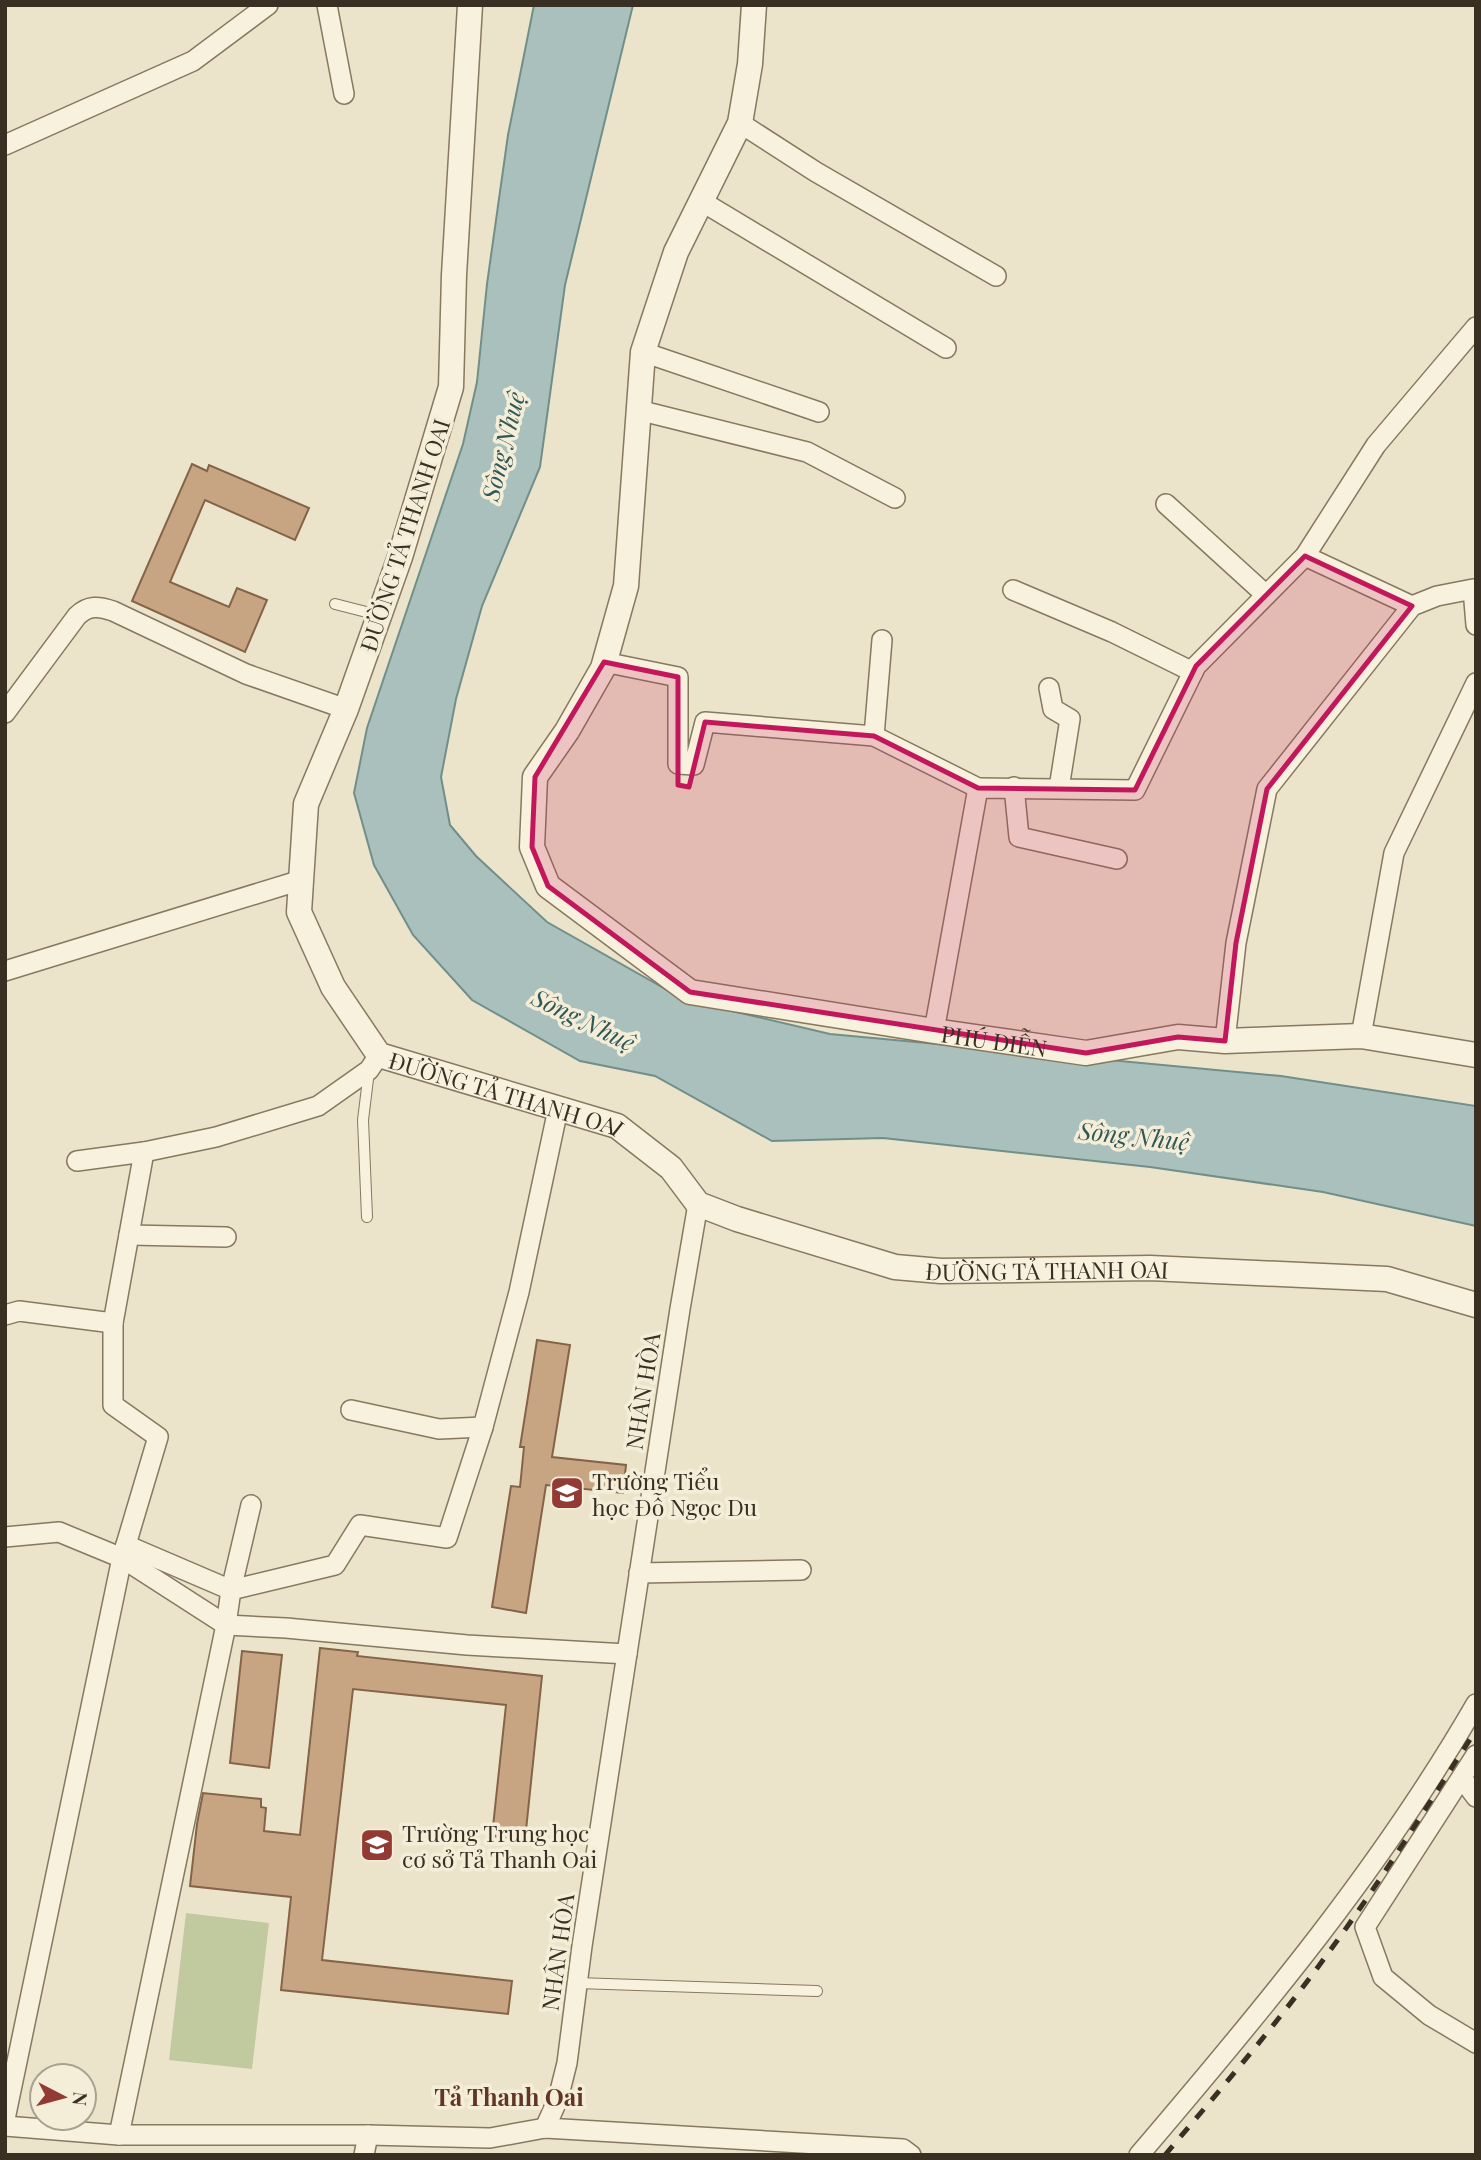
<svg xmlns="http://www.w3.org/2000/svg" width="1481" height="2160" viewBox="0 0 1481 2160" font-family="'Playfair Display',serif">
<rect width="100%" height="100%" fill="#ece4ca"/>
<polygon fill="#c1c99e" points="186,1913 269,1923 252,2069 169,2060"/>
<polygon fill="#aac0bc" stroke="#718f8a" stroke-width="2" points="534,5 633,5 565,285 540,467 482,606 456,699 441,777 450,825 476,856 547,922 685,1000 830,1034 1281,1076 1476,1106 1476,1226 1323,1192 1150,1167 883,1138 772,1141 655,1076 580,1061 472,1000 413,935 374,865 354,793 367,728 463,444 477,382 487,284 508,135"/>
<g fill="#c7a583" stroke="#846447" stroke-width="2">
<polygon points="192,464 207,471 209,465 309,508 295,540 205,500 170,582 229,607 237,588 267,600 245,652 132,601"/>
<polygon points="537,1340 570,1345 552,1457 626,1465 623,1493 546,1485 526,1613 492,1607 511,1486 520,1487 524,1447 520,1447"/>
<polygon points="320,1648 358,1652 357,1656 542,1676 525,1840 492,1836 506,1705 353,1689 322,1960 512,1981 508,2014 281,1990 291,1897 190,1886 197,1824 203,1793 261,1799 261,1807 266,1808 264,1831 300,1835"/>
<polygon points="242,1651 282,1655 269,1768 230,1763"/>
</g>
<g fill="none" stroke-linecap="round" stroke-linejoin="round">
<g stroke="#877860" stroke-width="12">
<g id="service">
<polyline points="335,604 378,615"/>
<polyline points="367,1217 363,1120 369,1071"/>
<polyline points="577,1983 817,1991"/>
</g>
</g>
<g stroke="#877860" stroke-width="22">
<g id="minor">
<polyline points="327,5 344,94"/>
<polyline points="740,123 816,172 996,276"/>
<polyline points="5,145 193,61 268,5"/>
<polyline points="701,201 946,348"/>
<polyline points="643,352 819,412"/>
<polyline points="638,410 807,452 895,498"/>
<polyline points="1166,504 1266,595"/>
<polyline points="1305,556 1412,606"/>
<polyline points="1013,590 1112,632 1193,672"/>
<polyline points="604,662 678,677 678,764 694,765 705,722 874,736 978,788"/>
<polyline points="1049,688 1053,709 1070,719 1059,788"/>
<path d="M5,713l72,-97c11,-11 22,-10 36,-5l133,63 100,35"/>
<polyline points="874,736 882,640"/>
<polyline points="1014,787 1019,837 1117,859"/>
<polyline points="5,971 301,880"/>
<polyline points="934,1031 978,788 1135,790 1196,666 1305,556 1376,445 1476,327"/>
<polyline points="1361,1036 1394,853 1476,683"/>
<polyline points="1225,1041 1236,943 1267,789 1412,606 1437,596 1473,589 1476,625"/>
<polyline points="77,1161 144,1152 216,1137 318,1106 369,1070 379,1055"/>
<polyline points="129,1235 226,1237"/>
<polyline points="5,1315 19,1311 113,1323"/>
<polyline points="351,1410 439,1429 483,1427"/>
<polyline points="5,1537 59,1532 122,1558 226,1625 286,1628 467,1645 627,1654"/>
<polyline points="126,1545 231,1590 335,1565 360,1525 447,1538 483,1427 519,1292 558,1109"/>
<polyline points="639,1573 801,1570"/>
<polyline points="1476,1755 1365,1927 1383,1977 1429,2015 1476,2043"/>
<polyline points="1462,1778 1476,1797"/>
<polyline points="5,2119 122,1558 158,1437 113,1405 113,1323 144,1152"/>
<polyline points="5,2126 119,2135 368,2135 490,2138 545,2128 903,2149 911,2155"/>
<polyline points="545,2128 558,2099 567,2063 582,1946 680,1309 698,1204"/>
<polyline points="119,2135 226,1625 231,1590 251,1505"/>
<polyline points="364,2155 368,2135"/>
<path d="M1139,2155c122,-143 243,-288 337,-451"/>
</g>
</g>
<g stroke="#877860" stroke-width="27">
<g id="tertiary">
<path id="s1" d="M470,5l-16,270 -3,112 -51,170 -54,152 -40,95 -7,108 34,75 46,68 238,71 54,42 27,36 39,15 158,48 46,4 209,-3 237,11 89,26"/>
<path id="s2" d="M754,5l-4,59 -10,59 -64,129 -33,100 -17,234 -23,82 -36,63 -32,46 -3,70 16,39 142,106 244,39 152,22 92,-16 47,4 136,-5 115,19"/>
</g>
</g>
<use href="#service" stroke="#f7f1dd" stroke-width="10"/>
<use href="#minor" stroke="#f7f1dd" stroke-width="19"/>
<use href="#tertiary" stroke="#f7f1dd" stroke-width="24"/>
<path stroke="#392f22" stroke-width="5" stroke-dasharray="12 12" stroke-linecap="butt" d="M1165,2155c55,-65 111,-130 161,-199 54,-73 101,-150 150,-226"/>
</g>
<path fill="#c2185b" fill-opacity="0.2" stroke="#c2185b" stroke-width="5" stroke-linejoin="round" d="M1305,556l107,50 -145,183 -31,154 -11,98 -47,-4 -92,16 -396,-61 -142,-106 -16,-39 3,-70 69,-115 74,15v108l11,2 16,-65 169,14 104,52 157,2 61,-124z"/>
<defs>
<g id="school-square" transform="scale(1.75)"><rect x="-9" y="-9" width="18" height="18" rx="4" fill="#913b34" stroke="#f4eed9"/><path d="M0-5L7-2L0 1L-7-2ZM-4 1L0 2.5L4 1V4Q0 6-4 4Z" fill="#fff"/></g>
</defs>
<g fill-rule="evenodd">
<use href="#school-square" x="567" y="1493"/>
<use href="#school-square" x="377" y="1845"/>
</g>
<g text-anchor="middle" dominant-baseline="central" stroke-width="7" stroke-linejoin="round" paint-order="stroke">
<g font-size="23" fill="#392f22" stroke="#f4eed9">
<text transform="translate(404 535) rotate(-72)">ĐƯỜNG TẢ THANH OAI</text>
<text stroke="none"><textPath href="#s2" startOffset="1414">PHÚ DIỄN</textPath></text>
<text stroke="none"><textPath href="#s1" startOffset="1230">ĐƯỜNG TẢ THANH OAI</textPath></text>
<text stroke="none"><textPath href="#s1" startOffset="1818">ĐƯỜNG TẢ THANH OAI</textPath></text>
<text transform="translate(642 1391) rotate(-81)">NHÂN HÒA</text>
<text transform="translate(557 1952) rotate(-82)">NHÂN HÒA</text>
</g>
<g font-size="23" fill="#392f22" stroke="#f4eed9" text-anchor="start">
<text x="592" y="1480">Trường Tiểu<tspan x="592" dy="26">học Đỗ Ngọc Du</tspan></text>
<text x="402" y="1832">Trường Trung học<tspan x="402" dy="26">cơ sở Tả Thanh Oai</tspan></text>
</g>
<g font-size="24" font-style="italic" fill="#325757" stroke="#f4eed9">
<text transform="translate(502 446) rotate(-76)">Sông Nhuệ</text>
<text transform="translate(584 1019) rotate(26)">Sông Nhuệ</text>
<text transform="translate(1134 1135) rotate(6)">Sông Nhuệ</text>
</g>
<g font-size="24" font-weight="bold" fill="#623625" stroke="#f4eed9">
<text x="509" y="2096">Tả Thanh Oai</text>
</g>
</g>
<rect width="1481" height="2160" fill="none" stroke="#392f22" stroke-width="14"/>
<g transform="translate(63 2097) rotate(96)"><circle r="33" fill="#f4eed9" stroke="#a9a290" stroke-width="2"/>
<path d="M0-5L12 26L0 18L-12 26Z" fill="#913b34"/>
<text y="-10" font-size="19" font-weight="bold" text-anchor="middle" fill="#392f22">N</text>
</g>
</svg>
